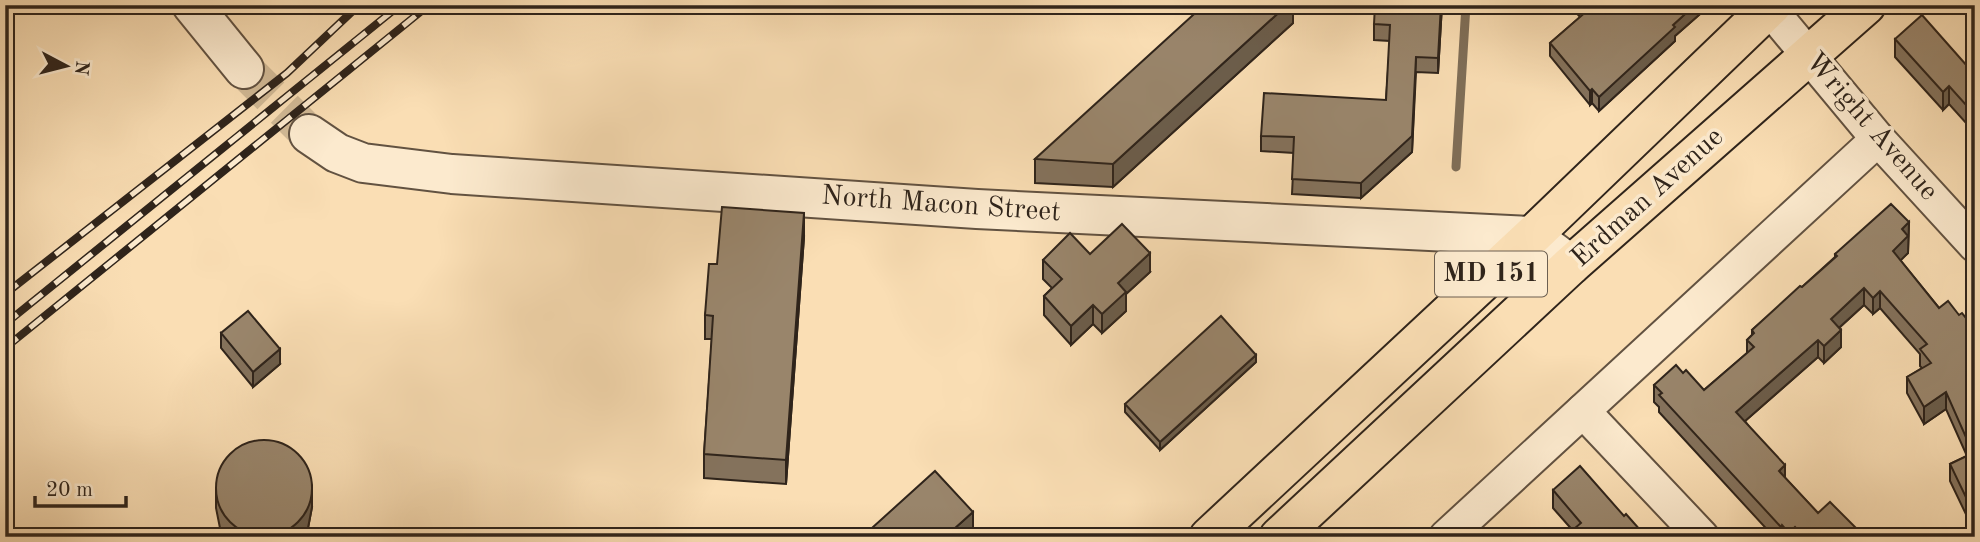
<svg xmlns="http://www.w3.org/2000/svg" width="1980" height="542" viewBox="0 0 1980 542" font-family="'Old Standard TT',serif">
<rect width="100%" height="100%" fill="#fadeb4"/>
<filter id="stains"><feTurbulence type="fractalNoise" baseFrequency=".00286" numOctaves="4"/><feColorMatrix values="0 0 0 0 .2 0 0 0 0 .09 0 0 0 0 .02 0 0 0 .5 -.17"/></filter>
<radialGradient id="worn" r=".72"><stop offset=".6" stop-color="#630" stop-opacity="0"/><stop offset="1" stop-color="#630" stop-opacity=".3"/></radialGradient>
<g fill="none" stroke-linecap="round" stroke-linejoin="round">
<polyline stroke="#7f6e58" stroke-width="9" points="1456,167 1466,5"/>
<polyline stroke="#d1b995" stroke-width="38" stroke-dasharray="38 19" stroke-linecap="butt" points="244,69 309,134"/>
<g stroke="#625241" stroke-width="37">
<g id="minor">
<polyline points="1769,8 1878,139 1975,245"/>
<polyline points="1583,411 1702,537"/>
<polyline points="1446,537 1878,139"/>
</g>
</g>
<g stroke="#625241" stroke-width="42">
<g id="tertiary">
<polyline points="192,5 244,69"/>
<polyline points="309,134 337,153 363,163 452,174 977,209 1532,236 1571,265"/>
</g>
</g>
<g stroke="#2f241b" stroke-width="42">
<g id="primary">
<polyline points="1209,537 1532,236 1772,5"/>
<polyline points="1279,537 1571,265 1866,5"/>
</g>
</g>
<use href="#minor" stroke="#fceace" stroke-width="33"/>
<use href="#tertiary" stroke="#fceace" stroke-width="38"/>
<use href="#primary" stroke="#fadeb4" stroke-width="38"/>
<g stroke="#2f241b" stroke-width="8">
<g id="rail">
<polyline points="5,294 287,73 359,5"/>
<polyline points="5,324 400,5"/>
<polyline points="5,348 429,5"/>
</g>
</g>
<use href="#rail" stroke="#fceace" stroke-width="5" stroke-dasharray="16" stroke-linecap="butt"/>
</g>
<g fill="#84725c" stroke="#2f241b" stroke-width="2">
<polygon points="1293,5 1293,23 1113,187 1035,183 1035,159"/>
<polygon points="1442,5 1438,73 1416,72 1412,152 1361,198 1292,194 1294,153 1261,151 1261,136 1386,100 1390,41 1374,40 1374,24"/>
<polygon points="1570,5 1708,5 1708,7 1675,36 1675,41 1599,111 1592,103 1590,105 1550,56 1550,43 1580,17"/>
<polygon points="1895,39 1968,67 1975,61 1975,133 1949,104 1943,110 1895,57"/>
<polygon points="1909,222 1908,253 1900,260 1939,308 1959,315 1975,329 1975,533 1950,481 1950,464 1967,456 1946,409 1924,424 1907,393 1907,377 1922,368 1920,366 1920,354 1880,308 1873,314 1864,305 1839,328 1841,347 1824,363 1818,357 1745,421 1785,478 1818,513 1865,537 1774,537 1659,412 1659,407 1654,402 1654,385 1683,373 1704,390 1747,353 1747,340 1752,335 1752,330 1802,287 1835,257 1835,254"/>
<polygon points="804,237 786,484 704,478 704,454 712,339 705,339 705,315 717,264"/>
<polygon points="1090,254 1150,272 1126,294 1126,311 1102,333 1093,324 1071,345 1044,315 1044,296 1052,288 1043,279 1043,260"/>
<polygon points="221,333 280,364 253,387 221,348"/>
<polygon points="1256,362 1160,450 1125,412 1125,404"/>
<polygon points="216,488 312,507 308,528 302,537 226,537 220,528 216,508"/>
<polygon points="1553,490 1641,536 1642,537 1575,537 1575,533 1553,508"/>
</g>
<g fill="#6b5d4b" stroke="#2f241b" stroke-width="2">
<polygon points="1287,5 1293,5 1293,23 1113,187 1113,164"/>
<polygon points="1441,5 1442,5 1438,73 1438,58"/>
<polygon points="1695,5 1708,5 1708,7 1675,36 1675,41 1599,111 1599,97 1673,25"/>
<polygon points="1416,57 1412,152 1361,198 1361,183"/>
<polygon points="1949,86 1949,104 1943,110 1943,92"/>
<polygon points="1592,89 1592,103 1590,105 1590,91"/>
<polygon points="804,213 804,237 786,484 786,460"/>
<polygon points="1909,222 1908,253 1893,268 1893,251 1902,229"/>
<polygon points="1150,253 1150,272 1126,294 1126,311 1102,333 1102,314 1118,283"/>
<polygon points="1864,288 1864,305 1831,335 1831,319"/>
<polygon points="1880,291 1880,308 1873,314 1873,298"/>
<polygon points="1093,305 1093,324 1071,345 1071,326"/>
<polygon points="1841,330 1841,347 1824,363 1824,346"/>
<polygon points="1818,340 1818,357 1736,429 1736,412"/>
<polygon points="280,349 280,364 253,387 253,372"/>
<polygon points="1256,355 1256,362 1160,450 1160,442"/>
<polygon points="1946,392 1946,409 1924,424 1924,407"/>
<polygon points="1785,465 1785,482 1779,471"/>
<polygon points="312,487 312,507 308,528 302,537 283,537 283,533"/>
<polygon points="973,512 973,530 965,537 945,537"/>
<polygon points="1795,527 1795,537 1789,537 1789,533"/>
</g>
<g fill="#99856b" stroke="#2f241b" stroke-width="2">
<polygon points="1204,5 1287,5 1113,164 1035,159"/>
<polygon points="1375,5 1441,5 1438,58 1416,57 1412,136 1361,183 1292,179 1294,137 1261,136 1264,93 1386,100 1390,25 1374,24"/>
<polygon points="1582,5 1695,5 1673,25 1675,27 1599,97 1592,89 1590,91 1550,43 1587,11"/>
<polygon points="1922,15 1968,67 1975,61 1975,115 1949,86 1943,92 1895,39"/>
<polygon points="1891,204 1909,222 1902,229 1908,236 1893,251 1939,308 1948,301 1959,315 1962,313 1975,329 1975,516 1950,464 1973,453 1946,392 1924,407 1907,377 1931,363 1920,349 1927,344 1880,291 1873,298 1864,288 1831,319 1841,330 1824,346 1818,340 1736,412 1785,465 1779,471 1818,513 1830,502 1865,537 1804,537 1795,527 1789,533 1782,525 1781,527 1659,395 1662,393 1654,385 1676,365 1683,373 1686,370 1704,390 1754,347 1747,340 1754,333 1752,330 1800,286 1802,287 1837,256 1835,254"/>
<polygon points="722,207 804,213 786,460 704,454 713,316 705,315 709,264 717,264"/>
<polygon points="1122,224 1150,253 1118,283 1126,292 1102,314 1093,305 1071,326 1044,296 1062,279 1043,260 1070,233 1090,254"/>
<polygon points="248,311 280,349 253,372 221,333"/>
<polygon points="1221,316 1256,355 1160,442 1125,404"/>
<circle cx="264" cy="488" r="48"/>
<polygon points="1580,466 1624,516 1626,514 1641,531 1639,533 1642,537 1583,537 1575,528 1581,523 1553,490"/>
<polygon points="935,471 973,512 945,537 862,537"/>
<polygon points="656,529 662,537 646,537"/>
<polygon points="1875,529 1883,537 1867,537"/>
</g>
<g text-anchor="middle" dominant-baseline="central" stroke-width="7" stroke-linejoin="round" paint-order="stroke">
<rect fill="#fceace" stroke="#6c5f51" stroke-width="2" x="1435" y="251.5" width="112" height="45" rx="5"/>
<g font-size="26" font-weight="bold" fill="#2f241b">
<text x="1491" y="274">MD 151</text>
</g>
<g font-size="28" fill="#2f241b" stroke="#fceace">
<text transform="translate(1871 127) rotate(49)">Wright Avenue</text>
<text transform="translate(1648 198) rotate(-42)">Erdman Avenue</text>
<text transform="translate(941 205) rotate(4)">North Macon Street</text>
</g>
</g>
<rect width="1980" height="542" fill="none" stroke="#fadeb4" stroke-width="28"/>
<rect x="7" y="7" width="1966" height="528" fill="none" stroke="#2f241b" stroke-width="3.5"/>
<rect x="14" y="14" width="1952" height="514" fill="none" stroke="#2f241b" stroke-width="2"/>
<g transform="translate(66 66) rotate(97)" stroke="#fceace" stroke-width="5" paint-order="stroke">
<path d="M0-5L12 26L0 18L-12 26Z" fill="#2f241b"/>
<text y="-10" font-size="19" font-weight="bold" text-anchor="middle" fill="#2f241b">N</text>
</g>
<path d="M35 496v10h91v-10" fill="none" stroke="#2f241b" stroke-width="3.5"/>
<text x="46" y="496" font-size="21" fill="#2f241b" stroke="#fceace" stroke-width="5" paint-order="stroke">20 m</text>
<rect width="100%" height="100%" filter="url(#stains)"/>
<rect width="100%" height="100%" fill="url(#worn)"/>
</svg>
